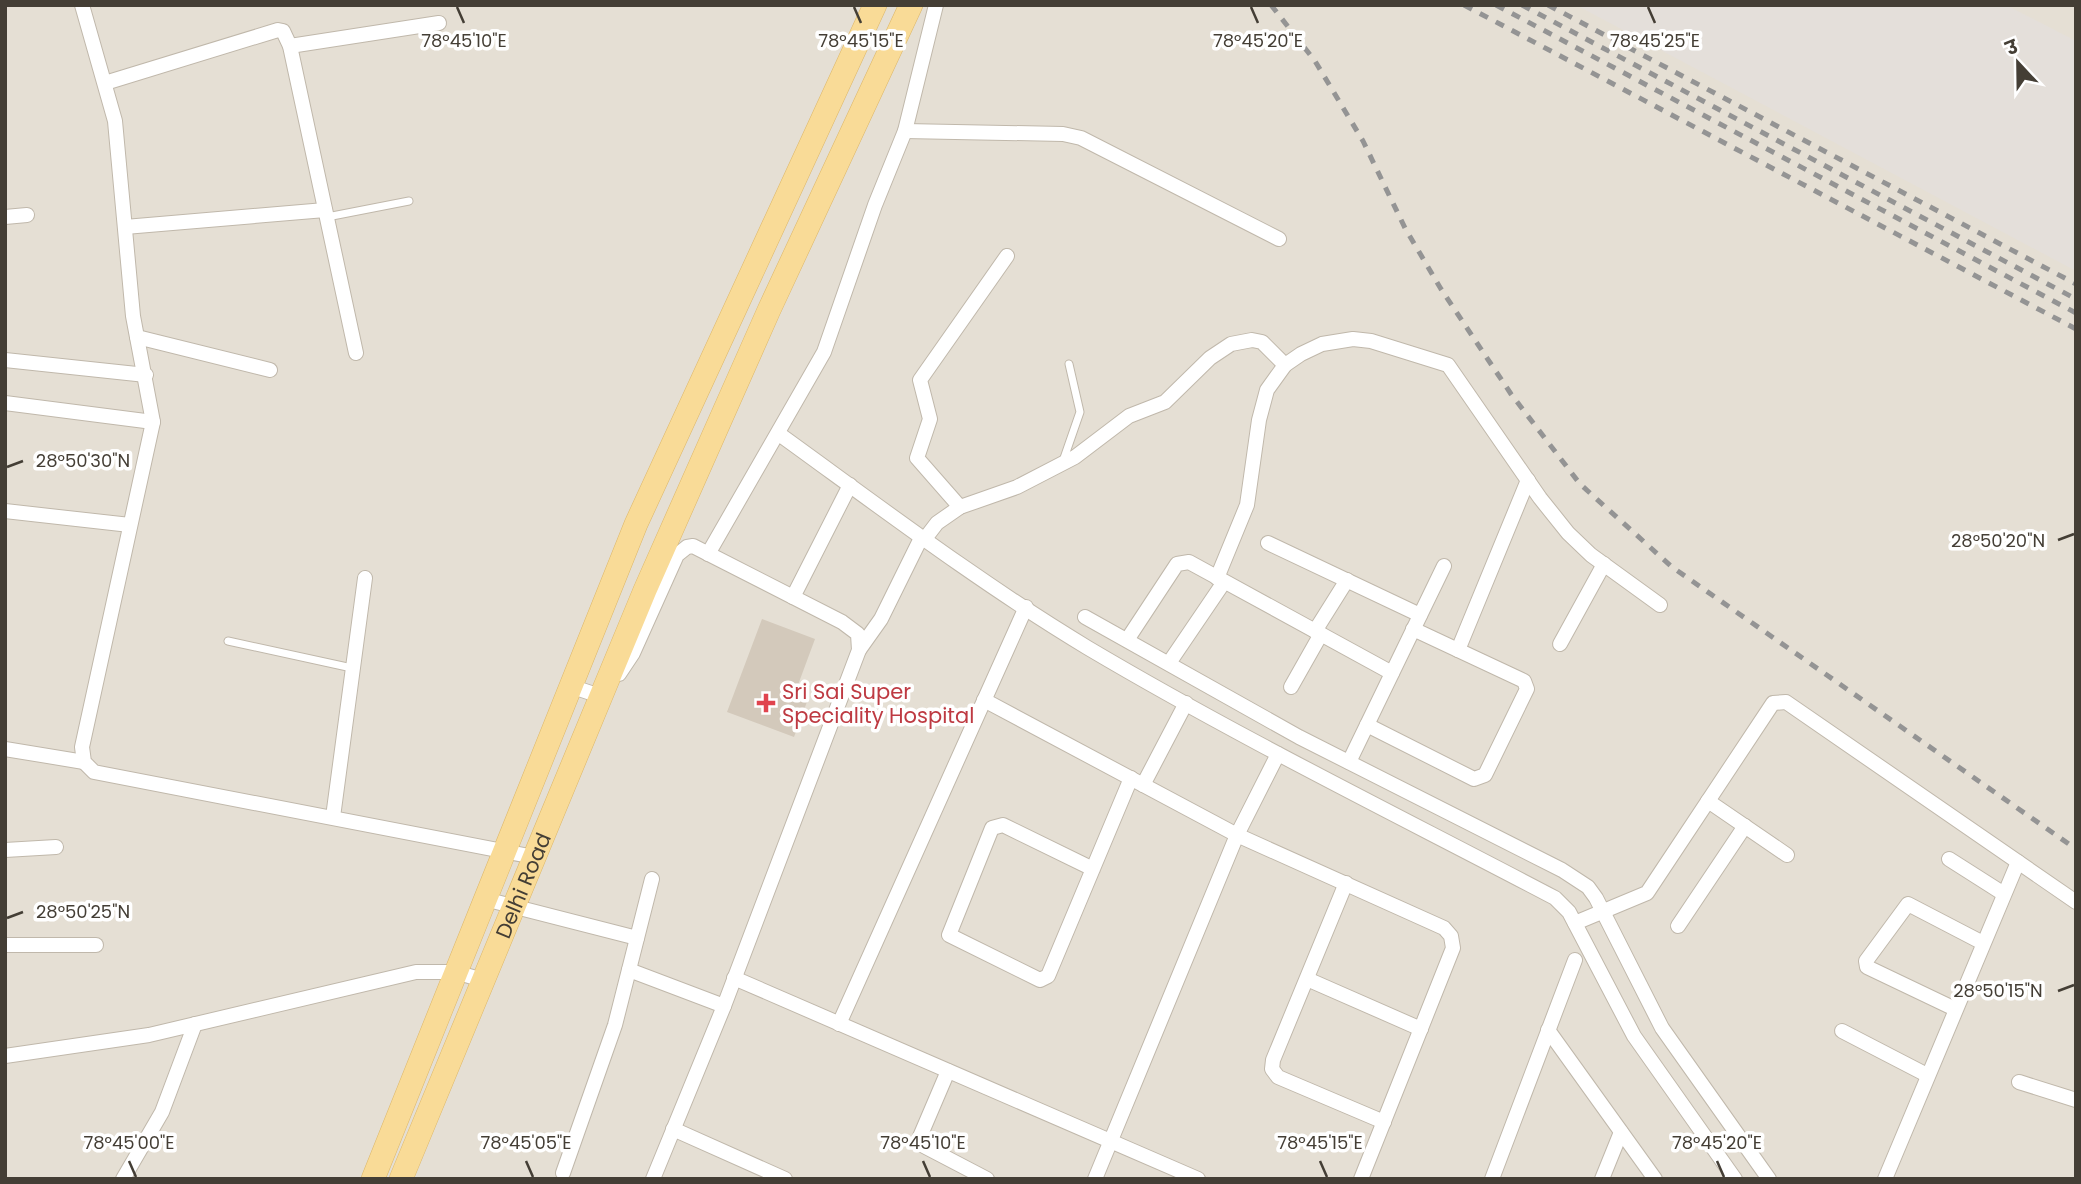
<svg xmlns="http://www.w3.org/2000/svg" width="2081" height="1184" viewBox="0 0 2081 1184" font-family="Poppins,'Noto Sans Devanagari',sans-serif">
<rect width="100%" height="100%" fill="#f2eee5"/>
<rect fill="#e5dfd4" x="5" y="5" width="2071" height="1174"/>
<polygon fill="#e4dfda" points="1576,5 2006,5 2076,41 2076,271"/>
<polygon fill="#d3c9bb" points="762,619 815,639 795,693 808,699 794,737 727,712"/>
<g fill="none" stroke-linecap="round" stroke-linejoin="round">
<g stroke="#c0b8ab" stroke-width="9">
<g id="lane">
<polyline points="327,217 409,201"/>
<polyline points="1063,461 1080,412 1069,364"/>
<polyline points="228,641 352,668"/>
</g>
</g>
<g stroke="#c0b8ab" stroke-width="16">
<g id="street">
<polyline points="82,5 115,121 133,316 153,422 82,747 84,762 94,772 534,857"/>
<polyline points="290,46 439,23"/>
<polyline points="105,83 278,30 283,31 290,46 356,353"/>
<polyline points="905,131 1063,134 1081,138 1279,239"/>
<polyline points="5,217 27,215"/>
<polyline points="125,227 325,210"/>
<polyline points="137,337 270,370"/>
<polyline points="5,360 146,375"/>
<polyline points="5,403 153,422"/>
<path d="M779,434c101,73 201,149 309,214 152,90 311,168 467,250l14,14 65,124 101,143"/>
<polyline points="960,507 917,458 930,419 920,380 1007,256"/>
<polyline points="5,511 130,525"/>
<polyline points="924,540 937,523 960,507 1017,487 1075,457 1129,416 1165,402 1210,358 1231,344 1252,340 1262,342 1285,365"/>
<polyline points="1268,543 1420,615"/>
<polyline points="708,554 824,352 875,205 905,131 936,5"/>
<polyline points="1217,578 1247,505 1259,420 1267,390 1285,365 1301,354 1322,344 1353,339 1371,341 1448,365 1540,498 1568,533 1591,555 1660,605"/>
<polyline points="793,597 850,485"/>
<polyline points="1085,617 1299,737 1562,870 1588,887 1596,898 1662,1028 1769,1179"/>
<polyline points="1315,631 1347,580"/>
<polyline points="1127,640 1177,564 1189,562 1392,673"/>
<polyline points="1560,644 1604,564"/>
<polyline points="859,650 881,619 921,538"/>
<polyline points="1458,650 1528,480"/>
<polyline points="1169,663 1224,582"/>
<polyline points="619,674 633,653 677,555 687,547 693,546 842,622 858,634 859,650 724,1006 653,1179"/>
<polyline points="570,686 600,696 606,690"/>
<polyline points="1291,687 1321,634"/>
<polyline points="984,700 1237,835 1444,928 1451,936 1453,948 1361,1179"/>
<polyline points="1367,725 1474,779 1485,775 1527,689 1524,681 1413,629"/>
<polyline points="5,749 84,762"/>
<polyline points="1349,762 1444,566"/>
<polyline points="1143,785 1186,703"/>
<polyline points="1708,801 1787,855"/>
<polyline points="333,817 365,578"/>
<polyline points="5,850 56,847"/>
<polyline points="1949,859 2004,894"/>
<polyline points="1093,869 1003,825 992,828 949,935 1040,980 1048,976 1131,778"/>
<polyline points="1346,883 1273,1060 1272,1069 1278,1077 1384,1122"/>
<polyline points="485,899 637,938"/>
<polyline points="1575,923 1647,893 1773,703 1786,702 2076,902"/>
<polyline points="1678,926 1745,826"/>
<polyline points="5,945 96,945"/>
<polyline points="629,970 724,1006"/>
<polyline points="734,978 1198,1179"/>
<polyline points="1307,979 1421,1029"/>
<polyline points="1955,1009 1867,967 1866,961 1908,904 1983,943"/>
<polyline points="839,1024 1026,607"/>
<polyline points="1548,1030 1655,1179"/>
<polyline points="1842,1031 1927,1075"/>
<polyline points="5,1056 149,1035 416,972 455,972 483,980"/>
<polyline points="948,1071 919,1139 920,1144 987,1179"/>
<polyline points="2019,1082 2076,1100"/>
<polyline points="673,1129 785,1179"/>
<polyline points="563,1173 615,1025 652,879"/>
<polyline points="123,1179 162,1112 195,1024"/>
<polyline points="1095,1179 1237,835 1278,754"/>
<polyline points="1492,1179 1575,960"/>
<polyline points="1602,1179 1621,1132"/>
<polyline points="1885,1179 2018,862"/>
</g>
</g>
<g stroke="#ddb768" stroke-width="24">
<g id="primary">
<polyline points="373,1179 636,524 875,5"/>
<path id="s1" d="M401,1179l244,-589 124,-280 142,-305"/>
</g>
</g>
<use href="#lane" stroke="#fff" stroke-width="7"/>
<use href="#street" stroke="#fff" stroke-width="14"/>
<use href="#primary" stroke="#f9db97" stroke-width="23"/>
<g stroke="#949494" stroke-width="5" stroke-dasharray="9 9" stroke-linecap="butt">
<polyline points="1271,5 1315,61 1363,141 1405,228 1441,289 1511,394 1580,484 1672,567 2076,849"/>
<polyline points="1464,5 2076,329"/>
<polyline points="1496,5 2076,313"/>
<polyline points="1522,5 2076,299"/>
<polyline points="1548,5 2076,284"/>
</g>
</g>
<path fill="none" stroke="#443e35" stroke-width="2.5" d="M457,7l7,16M854,7l7,16M1251,7l7,16M1648,7l7,16M7,467l16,-6M2058,540l16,-6M7,918l16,-6M2058,991l16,-6M129,1161l7,16M526,1161l7,16M923,1161l7,16M1320,1161l7,16M1717,1161l7,16"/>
<path fill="#e0444e" stroke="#fff" stroke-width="2.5" d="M762.5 692.5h7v7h7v7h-7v7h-7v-7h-7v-7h7z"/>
<g text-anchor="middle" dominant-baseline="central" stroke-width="7" stroke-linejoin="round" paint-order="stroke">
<g font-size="21" fill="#be3a42" stroke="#fff" text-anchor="start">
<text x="782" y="691">Sri Sai Super<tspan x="782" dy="24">Speciality Hospital</tspan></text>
</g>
<g font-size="21" fill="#443e35" stroke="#fff">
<text stroke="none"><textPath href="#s1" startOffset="318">Delhi Road</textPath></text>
</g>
</g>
<g font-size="18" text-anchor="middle" fill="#443e35" stroke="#fff" stroke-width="7" stroke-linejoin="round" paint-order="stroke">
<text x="464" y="47">78°45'10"E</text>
<text x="861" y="47">78°45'15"E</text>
<text x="1258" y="47">78°45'20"E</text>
<text x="1655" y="47">78°45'25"E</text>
<text x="83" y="467">28°50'30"N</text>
<text x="1998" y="547">28°50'20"N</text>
<text x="83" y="918">28°50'25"N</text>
<text x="1998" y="997">28°50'15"N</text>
<text x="129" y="1149">78°45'00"E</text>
<text x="526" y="1149">78°45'05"E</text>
<text x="923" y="1149">78°45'10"E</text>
<text x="1320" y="1149">78°45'15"E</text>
<text x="1717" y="1149">78°45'20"E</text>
</g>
<rect width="2081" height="1184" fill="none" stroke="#443e35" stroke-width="14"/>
<g transform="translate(2018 63) rotate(338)" stroke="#ffffff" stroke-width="5" paint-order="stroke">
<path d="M0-5L12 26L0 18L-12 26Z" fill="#443e35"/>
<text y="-10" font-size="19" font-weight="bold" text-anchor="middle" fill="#443e35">उ</text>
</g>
</svg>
